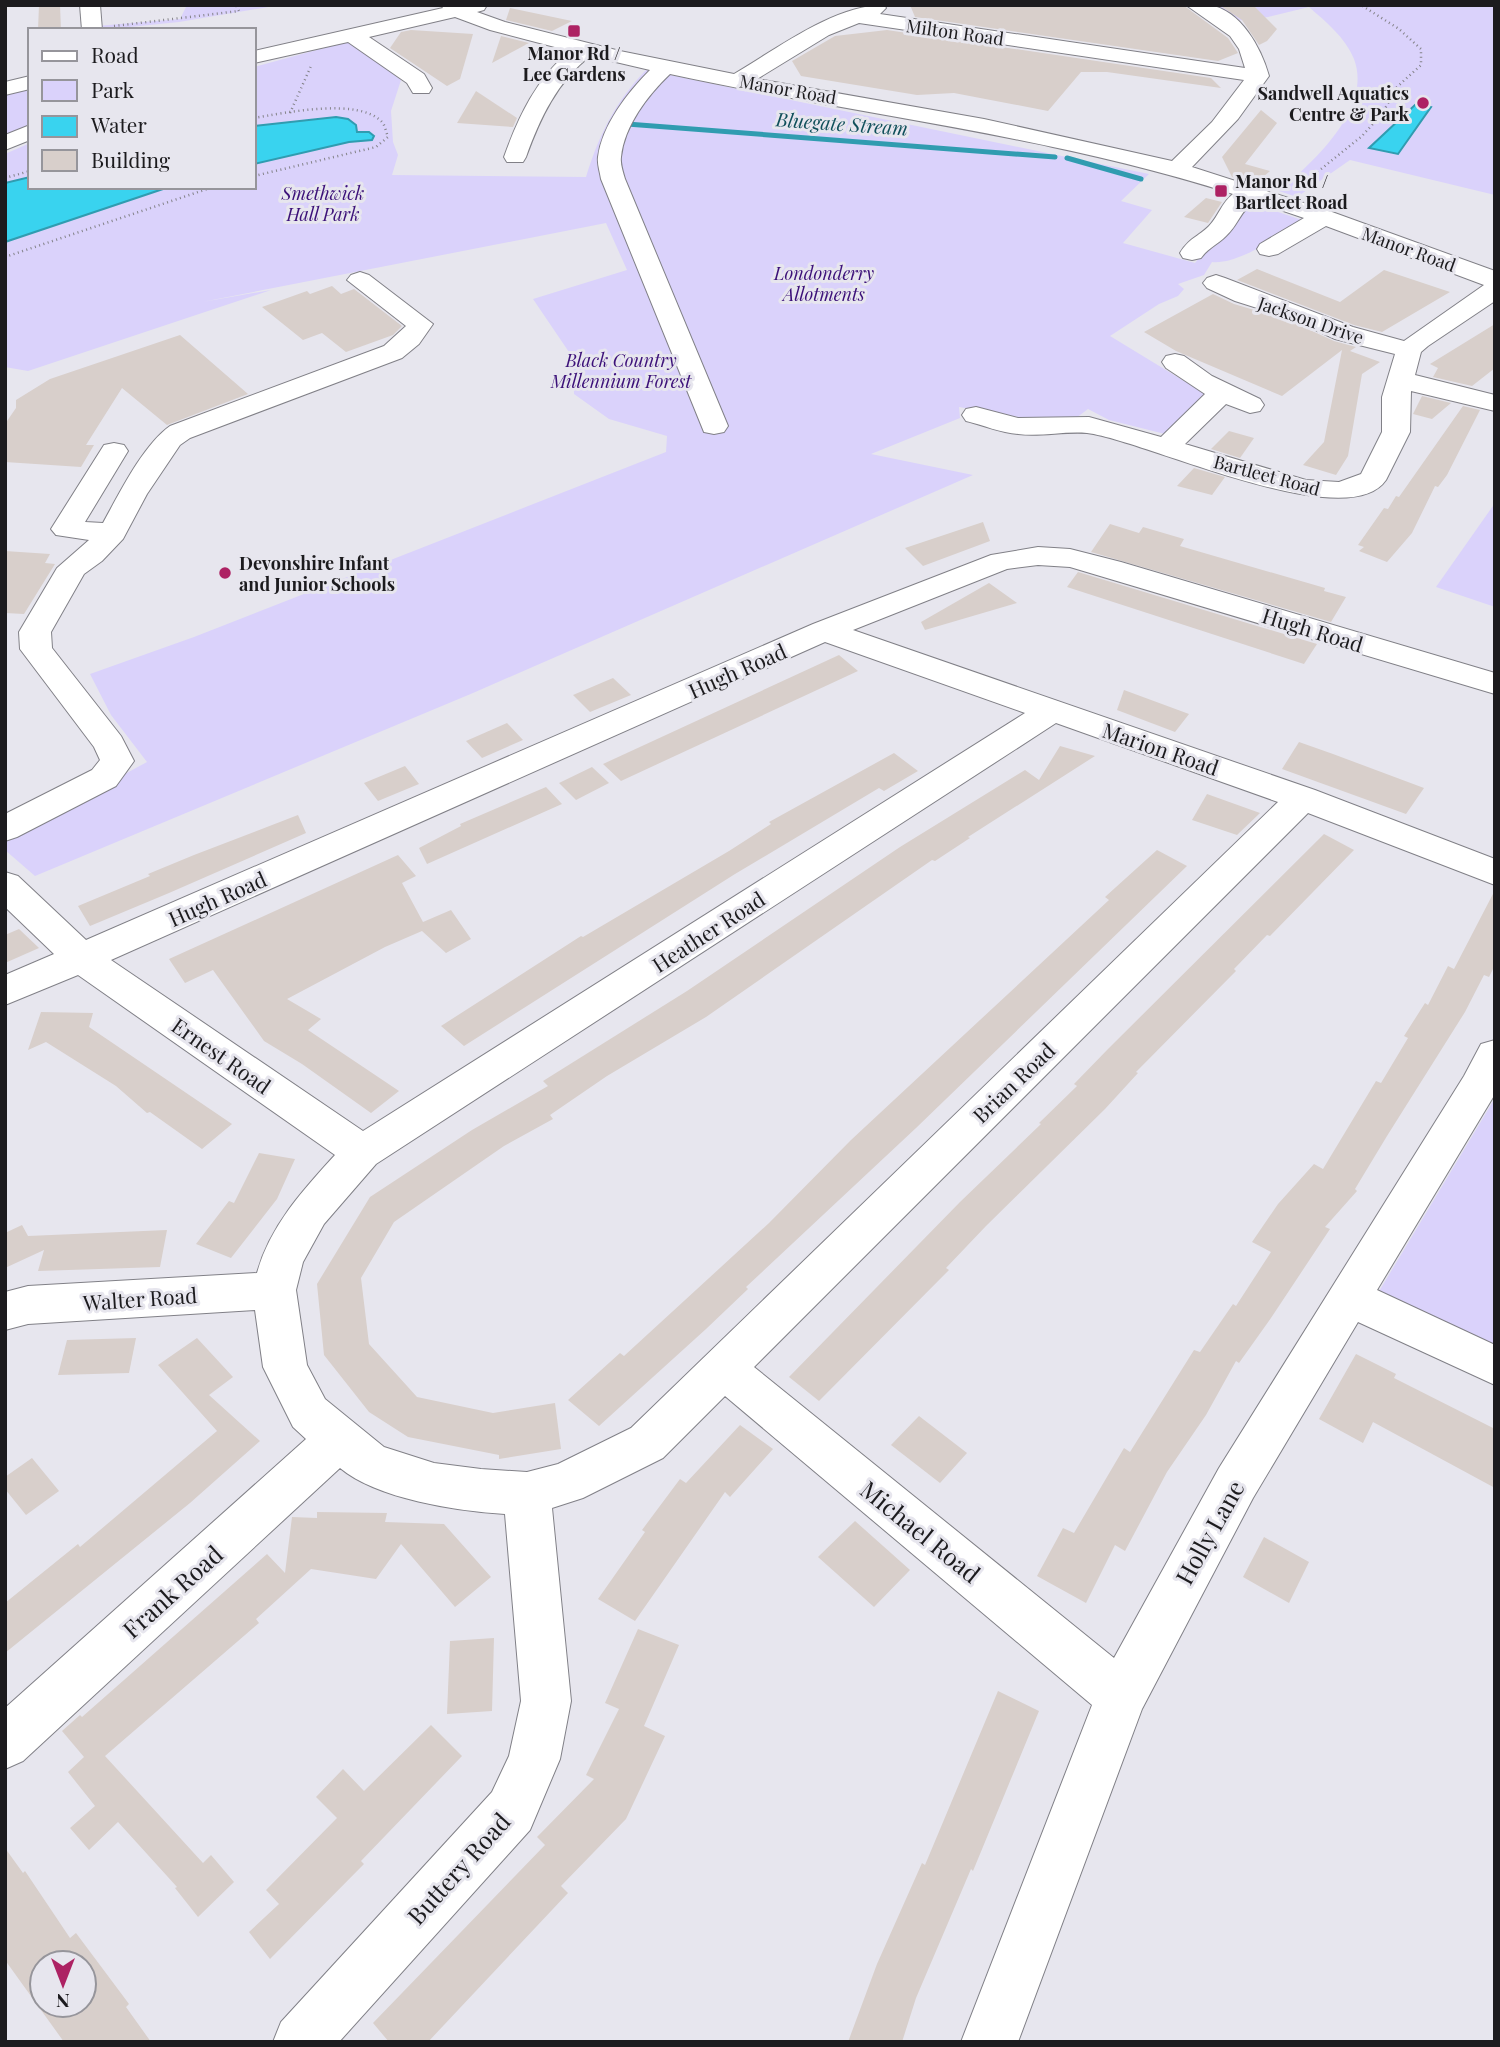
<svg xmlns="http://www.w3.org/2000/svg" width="1500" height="2047" viewBox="0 0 1500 2047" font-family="'Playfair Display',serif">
<rect width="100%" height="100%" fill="#e7e6ee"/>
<g fill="#dad2fb">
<polygon points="187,5 280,5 179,22 100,30 97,26 180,19"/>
<path d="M1209,5h286v190l-145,-35 -53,37 -18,-6c33,-28 94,-82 75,-132 -9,-22 -28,-37 -45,-52l-41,10 -33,4z"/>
<path d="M350,41l51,39 -10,31 2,31 5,13 -6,20 194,2c13,-42 29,-75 60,-107l503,104 -28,27 31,9 -29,33 72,20 51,-62 56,19c-21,15 -64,45 -90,42l-8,13 -26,9 6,5 -6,7 -19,8 -49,32 97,59 -42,39 -56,-14 -21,-11 -12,9 -57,-1 -60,-10 1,11 -89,36 102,21 -500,218 -438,183 -30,-26v-11l142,-77 -36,-47 -21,-41 104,-37 472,-185 1,-16 -58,-17 -35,-25 -1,-36 -40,-59 94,-29 -21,-47 -404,79 69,-12 -243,81 -23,-4v-213l25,-11v44h224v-120z"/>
<polygon points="30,86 30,126 5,137 5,93"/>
<polygon points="1495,503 1495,607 1436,587"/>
<polygon points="1495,1098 1495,1355 1375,1298"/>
</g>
<g fill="#39d3ef" stroke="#309cb0" stroke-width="2">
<polygon points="1417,103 1431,107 1398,154 1369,148"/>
<polygon points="336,117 348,119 356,125 357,132 369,132 374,136 372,140 349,142 254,164 254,126"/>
<polygon points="30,177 30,187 169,187 5,242 5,183"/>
</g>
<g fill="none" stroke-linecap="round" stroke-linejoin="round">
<g stroke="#309cb0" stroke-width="5">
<polyline points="627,124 1055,157"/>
<polyline points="1067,158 1141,179"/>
</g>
</g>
<g fill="#d8cfcb" fill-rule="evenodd">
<polygon points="39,5 60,5 61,30 38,30"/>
<polygon points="910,5 1183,5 1228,38 1238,53 1218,61 915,17"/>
<polygon points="1219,5 1253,5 1277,29 1267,41 1259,45 1242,20"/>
<polygon points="510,8 572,21 552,31 506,20"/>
<polygon points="411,30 473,34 460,79 447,86 390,48 401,32"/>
<polygon points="887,30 1211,78 1221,88 1107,72 1081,72 1048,111 954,93 917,95 801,76 792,61 835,36"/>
<polygon points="501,36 529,43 492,63"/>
<polygon points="476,91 517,118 513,127 457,123"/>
<polygon points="1261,110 1277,123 1245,164 1270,171 1255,184 1232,177 1222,157"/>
<polygon points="1206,198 1222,202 1208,223 1184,217"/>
<polygon points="1257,269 1340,302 1384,270 1450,292 1382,332 1354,325 1237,280"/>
<polygon points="332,286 341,294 354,289 402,326 393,335 346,352 322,333 303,340 262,307 307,291 310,294"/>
<polygon points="1213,294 1234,304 1288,320 1334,341 1356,347 1350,351 1380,362 1362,374 1348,456 1336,475 1303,465 1324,442 1342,350 1282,396 1176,351 1144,332"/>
<polygon points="1495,324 1495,368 1472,386 1433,377 1438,368 1430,364"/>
<polygon points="180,335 248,394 167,425 122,388 86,445 94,445 81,467 5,462 5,424 16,408 16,400 50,379"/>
<polygon points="1422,396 1451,403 1432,419 1413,414"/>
<polygon points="1463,406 1480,410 1447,475 1438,487 1435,486 1412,533 1387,562 1359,551 1364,547 1358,545 1384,508 1388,509 1396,496 1399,497"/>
<polygon points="1229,431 1254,438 1240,458 1211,449"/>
<polygon points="1194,468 1225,477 1212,495 1177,486"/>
<polygon points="983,522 990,541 923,566 905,548"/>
<polygon points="1110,524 1139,533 1143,527 1184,539 1180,546 1325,588 1324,591 1346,597 1331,622 1091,552"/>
<polygon points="5,551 50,554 45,563 55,564 24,614 5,613"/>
<polygon points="1078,572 1317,644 1304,664 1067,587"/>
<polygon points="989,583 1017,603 925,630 921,622"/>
<polygon points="839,655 858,671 621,781 603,764"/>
<polygon points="613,678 631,695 590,712 573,695"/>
<polygon points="1124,690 1189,714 1175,732 1117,710"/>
<polygon points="507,723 523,740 482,758 466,741"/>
<polygon points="1299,742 1333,754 1424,788 1406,814 1282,769"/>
<polygon points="1060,746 1095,756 968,837 970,838 935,861 932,860 706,1017 607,1076 550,1115 553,1119 504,1146 394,1222 361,1278 369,1344 417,1397 493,1413 555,1403 561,1449 499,1459 499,1455 408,1437 369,1412 324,1355 317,1284 370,1197 472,1130 548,1086 543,1081 687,991 900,847 1025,770 1039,780"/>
<polygon points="894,753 918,771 884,791 879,788 735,874 464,1046 441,1026 581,936 583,937 729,851 771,824 769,822"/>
<polygon points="405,766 419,784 378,801 364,783"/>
<polygon points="592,767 609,783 576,800 559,783"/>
<polygon points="546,787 562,804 427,864 419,848 461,826 460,824"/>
<polygon points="1207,794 1260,813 1237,835 1192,820"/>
<polygon points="298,815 306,833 169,893 90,926 78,906 150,876 148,874 194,855"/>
<polygon points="1324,834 1354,850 1270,936 1267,935 1234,969 1236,971 1136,1072 1138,1073 1105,1109 986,1226 946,1268 949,1270 819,1401 789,1377 960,1202 1041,1124 1039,1123 1077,1086 1074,1084 1108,1049"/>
<polygon points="1157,850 1187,866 916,1128 746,1287 748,1289 706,1329 599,1426 568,1400 620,1353 624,1356 769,1223 851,1140 1109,900 1105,897"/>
<polygon points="398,855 416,876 402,883 423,922 451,910 471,939 446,953 422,931 385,947 287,999 321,1019 308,1030 399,1091 371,1113 302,1064 264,1041 213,970 185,983 169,959"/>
<polygon points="1495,890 1495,965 1489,977 1484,975 1465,1012 1387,1136 1355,1189 1357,1191 1325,1227 1330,1229 1271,1318 1239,1363 1236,1361 1206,1415 1167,1472 1125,1551 1115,1545 1086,1603 1037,1576 1063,1528 1074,1533 1124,1448 1130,1452 1194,1350 1200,1352 1233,1304 1236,1306 1271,1252 1252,1242 1278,1204 1314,1164 1323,1169 1376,1081 1381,1083 1408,1038 1404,1036 1425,1003 1428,1005 1448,966 1454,969"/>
<polygon points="19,929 39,948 5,963 5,935"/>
<polygon points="41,1012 93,1013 89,1027 232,1124 202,1149 150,1112 147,1113 116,1086 46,1042 28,1050"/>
<polygon points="259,1153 295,1159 277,1199 231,1258 196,1244 229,1201 234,1203"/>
<polygon points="22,1225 28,1236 167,1230 160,1267 38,1271 44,1250 5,1268 5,1233"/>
<polygon points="136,1338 129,1373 58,1375 67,1340"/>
<polygon points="197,1338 233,1377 209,1395 260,1441 190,1503 5,1653 5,1603 78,1544 80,1547 217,1431 158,1365"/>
<polygon points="1356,1354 1396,1374 1394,1378 1495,1429 1495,1488 1373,1422 1363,1443 1319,1419"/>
<polygon points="919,1416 967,1453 940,1483 891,1445"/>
<polygon points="740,1425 773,1449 730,1497 725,1492 635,1621 598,1599 645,1532 642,1530 680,1479 686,1483"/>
<polygon points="32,1458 59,1491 26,1515 5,1489 5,1477"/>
<polygon points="317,1512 387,1513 385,1522 444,1524 491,1577 455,1607 401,1544 376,1579 311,1569 256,1619 259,1623 105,1756 203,1863 211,1855 234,1882 198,1917 175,1888 177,1887 118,1822 89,1850 70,1828 95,1806 68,1772 84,1757 62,1731 80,1715 82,1717 267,1554 285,1573 292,1517 317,1518"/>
<polygon points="855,1521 910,1570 874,1607 818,1557"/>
<polygon points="1264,1537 1309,1562 1289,1603 1243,1577"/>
<polygon points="638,1629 679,1645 644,1726 665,1736 626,1819 561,1886 568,1893 428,2042 389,2042 373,2023 545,1845 537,1837 594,1779 586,1775 619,1709 605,1703"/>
<polygon points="494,1638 492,1711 447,1714 450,1641"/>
<polygon points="998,1691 1039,1711 973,1871 971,1869 916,1998 902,2042 848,2042 877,1964 922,1863 925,1865"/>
<polygon points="431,1725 462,1756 361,1861 364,1864 270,1959 249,1932 279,1904 266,1890 337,1818 316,1797 343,1769 364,1791"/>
<path d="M5,1848l18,25 2,-2 45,67 6,-5 53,71 -3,3 25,35h-87l-59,-82zM42,1963h42v42h-42z"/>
</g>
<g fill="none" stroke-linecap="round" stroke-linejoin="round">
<g stroke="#818087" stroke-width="2">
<g id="minor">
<polygon points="80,5 100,5 102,30 82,30"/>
<path d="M441,5h46l-3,5 -7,2 28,10 115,29 114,23c43,-25 100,-69 150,-69l2,3 -6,6 365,54 -6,-19 -9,-13 -44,-31c7,0 16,-1 23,0 32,5 52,43 60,71l-31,43 -46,48 140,45 163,59v30l-67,45 -7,6 -6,23 80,20v16l-84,-20 -1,41 -24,48c-39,57 -241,-40 -299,-47 -23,-2 -46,4 -69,1 -17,-1 -35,-9 -52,-13l-4,-6 4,-6 10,-2 42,11 71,-1 72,20 44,-43 -39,-26 -4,-6 4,-6 9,-2 9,2 28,20 48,23 4,6 -4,6 -10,2 -24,-9 -41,40 121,36 33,2 22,-8 21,-42v-35l13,-43 -60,-15 -46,-21 -54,-17 -28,-13 -4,-5 4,-5 9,-3 9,3 128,49 51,14 80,-56 -158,-59 -48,28 -9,2 -9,-2 -3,-5 3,-5 44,-26 -50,-17c-14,11 -16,24 -28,35 -9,9 -18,12 -25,22l-9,2 -9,-2 -3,-5c9,-15 18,-16 29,-27 10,-10 12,-23 24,-32 -183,-59 -375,-79 -563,-120 -22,21 -46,52 -49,83 -1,7 2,15 4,22l103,247 -4,6 -10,2 -10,-2 -103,-253c-1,-7 -4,-15 -3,-22 4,-32 30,-65 52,-87l-60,-14c-33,26 -50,62 -64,101l-3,5h-16l-3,-5c14,-39 33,-80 66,-106l-80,-21 -35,-13 -86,20 55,37 8,14 -3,5h-16l-6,-10 -59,-41 -94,21v-12l189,-43zM859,23l385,57 -32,42 -40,39 -188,-42 -227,-40 72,-44z"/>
<polygon points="30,76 30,89 5,95 5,82"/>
<polygon points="30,125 30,140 5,150 5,135"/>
<path d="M360,272l9,3 64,49 -14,20 -17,14 -212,80 -10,7 -33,49 -24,45 -21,22 -18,13 -33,58 1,16 69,88 13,25 -18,25 -99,51 -12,4v-27l87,-44 8,-10 -6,-13 -74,-98 -1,-17 38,-64 32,-28 -33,-5 -5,-6 53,-84 10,-2 10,2 4,6 -43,71 18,1c16,-29 40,-78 67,-97l214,-80 22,-20 -59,-46 4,-5z"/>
<path d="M1038,547l32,2 51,13 374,111v21l-425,-127 -32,-2 -31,4 -154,61 462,160 180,69v26l-187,-72 -554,554 360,291 105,-190 245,-392 17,-32 14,-4v54l-118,196 118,55v40l-137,-63 -105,176 -111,211 -124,333h-57l131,-337 -367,-309 -62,62 -80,40 -31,10 19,193 -11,58 -30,71 -191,212h-66l8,-20 211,-230 17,-36 12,-55 -16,-187c-48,-3 -128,-15 -165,-46l-317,293 -18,8v-61l301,-269 -13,-12 -30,-60 -8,-57 -227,14 -23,6v-38l23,-6 229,-13c13,-47 46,-83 78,-118l-257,-180 -73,30v-30l49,-21 -49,-47v-35l13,4 68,64 727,-316 178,-69zM825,642l200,71 -662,418 -252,-171zM1056,723l222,79 -647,626 -73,36 -31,8 -46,-3 -47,-6 -50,-16 -59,-48 -18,-34 -11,-75 7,-28 21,-38 52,-60z"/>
</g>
</g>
<g stroke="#848389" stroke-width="2.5" stroke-dasharray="1 3.5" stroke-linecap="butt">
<polyline points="114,26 239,11 236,5"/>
<polyline points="290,113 311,66"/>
<path d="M254,118c30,-5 105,-21 128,4 3,3 4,10 6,15l-12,10 -122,29"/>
<polyline points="5,178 30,171"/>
<polyline points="1300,186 1362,136 1382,114 1397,87 1421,65 1421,49 1399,29 1361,5"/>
<polyline points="5,257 213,187"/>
</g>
<use href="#minor" fill="#fff" fill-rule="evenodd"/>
</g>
<g fill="#ad2263" stroke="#e7e6ee" stroke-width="2.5">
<rect x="567" y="24" width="14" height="14" rx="3.5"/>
<circle cx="1423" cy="103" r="7"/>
<rect x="1214" y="184" width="14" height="14" rx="3.5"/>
<circle cx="225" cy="573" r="7"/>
</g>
<g text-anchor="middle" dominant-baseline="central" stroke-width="6" stroke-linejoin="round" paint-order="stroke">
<g font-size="18" fill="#1c1b1e" stroke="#e7e6ee">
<text transform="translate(955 32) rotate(8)">Milton Road</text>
<text transform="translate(788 89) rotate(10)">Manor Road</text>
<text transform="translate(1409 249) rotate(20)">Manor Road</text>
<text transform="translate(1311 320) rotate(19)">Jackson Drive</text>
<text transform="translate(1267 475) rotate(15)">Bartleet Road</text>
</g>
<g font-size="18" font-weight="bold" fill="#1c1b1e" stroke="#e7e6ee" text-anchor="start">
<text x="574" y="53" text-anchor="middle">Manor Rd /<tspan x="574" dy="21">Lee Gardens</tspan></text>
<text x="1409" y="93" text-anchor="end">Sandwell Aquatics<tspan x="1409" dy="21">Centre &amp; Park</tspan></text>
<text x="1235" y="181">Manor Rd /<tspan x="1235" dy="21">Bartleet Road</tspan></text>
<text x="239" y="563">Devonshire Infant<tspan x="239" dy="21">and Junior Schools</tspan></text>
</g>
<g font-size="18" font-style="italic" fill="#3c1179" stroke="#e7e6ee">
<text x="323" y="193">Smethwick<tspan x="323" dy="21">Hall Park</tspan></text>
<text x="824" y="273">Londonderry<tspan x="824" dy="21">Allotments</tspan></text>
<text x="621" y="360">Black Country<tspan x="621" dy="21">Millennium Forest</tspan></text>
</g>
<g font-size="19" font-style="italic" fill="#0f4f5a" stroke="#e7e6ee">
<text transform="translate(842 123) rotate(4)">Bluegate Stream</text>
</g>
<g font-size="21" fill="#1c1b1e" stroke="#e7e6ee">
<text transform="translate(1313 629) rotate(17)">Hugh Road</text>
<text transform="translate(737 670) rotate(-24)">Hugh Road</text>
<text transform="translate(1161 748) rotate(19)">Marion Road</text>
<text transform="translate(217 898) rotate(-24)">Hugh Road</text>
<text transform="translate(708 931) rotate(-33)">Heather Road</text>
<text transform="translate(222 1055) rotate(35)">Ernest Road</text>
<text transform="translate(1013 1082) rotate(-44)">Brian Road</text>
<text transform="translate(140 1298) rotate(-4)">Walter Road</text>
</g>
<g font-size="24" fill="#1c1b1e" stroke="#e7e6ee">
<text transform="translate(921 1531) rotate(39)">Michael Road</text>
<text transform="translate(1209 1532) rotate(-61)">Holly Lane</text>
<text transform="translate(172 1591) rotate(-42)">Frank Road</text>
<text transform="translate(458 1868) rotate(-48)">Buttery Road</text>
</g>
</g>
<rect width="1500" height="2047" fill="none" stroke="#1c1b1e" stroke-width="14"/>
<rect x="28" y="28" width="228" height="161" fill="#e7e6ee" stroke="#96959b" stroke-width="2"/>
<rect x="42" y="51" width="35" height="10" fill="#ffffff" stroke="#96959b" stroke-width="2"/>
<text x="91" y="63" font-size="21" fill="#1c1b1e">Road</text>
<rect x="42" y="80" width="35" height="21" fill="#dad2fb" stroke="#96959b" stroke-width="2"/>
<text x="91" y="98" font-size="21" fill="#1c1b1e">Park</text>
<rect x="42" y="116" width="35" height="21" fill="#39d3ef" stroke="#96959b" stroke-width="2"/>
<text x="91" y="133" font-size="21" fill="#1c1b1e">Water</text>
<rect x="42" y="150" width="35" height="21" fill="#d8cfcb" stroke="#96959b" stroke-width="2"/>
<text x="91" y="168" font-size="21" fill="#1c1b1e">Building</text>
<g transform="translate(63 1984) rotate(180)"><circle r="33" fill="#e7e6ee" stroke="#96959b" stroke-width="2"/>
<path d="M0-5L12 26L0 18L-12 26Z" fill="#ad2263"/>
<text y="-10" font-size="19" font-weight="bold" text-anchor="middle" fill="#1c1b1e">N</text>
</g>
</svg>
